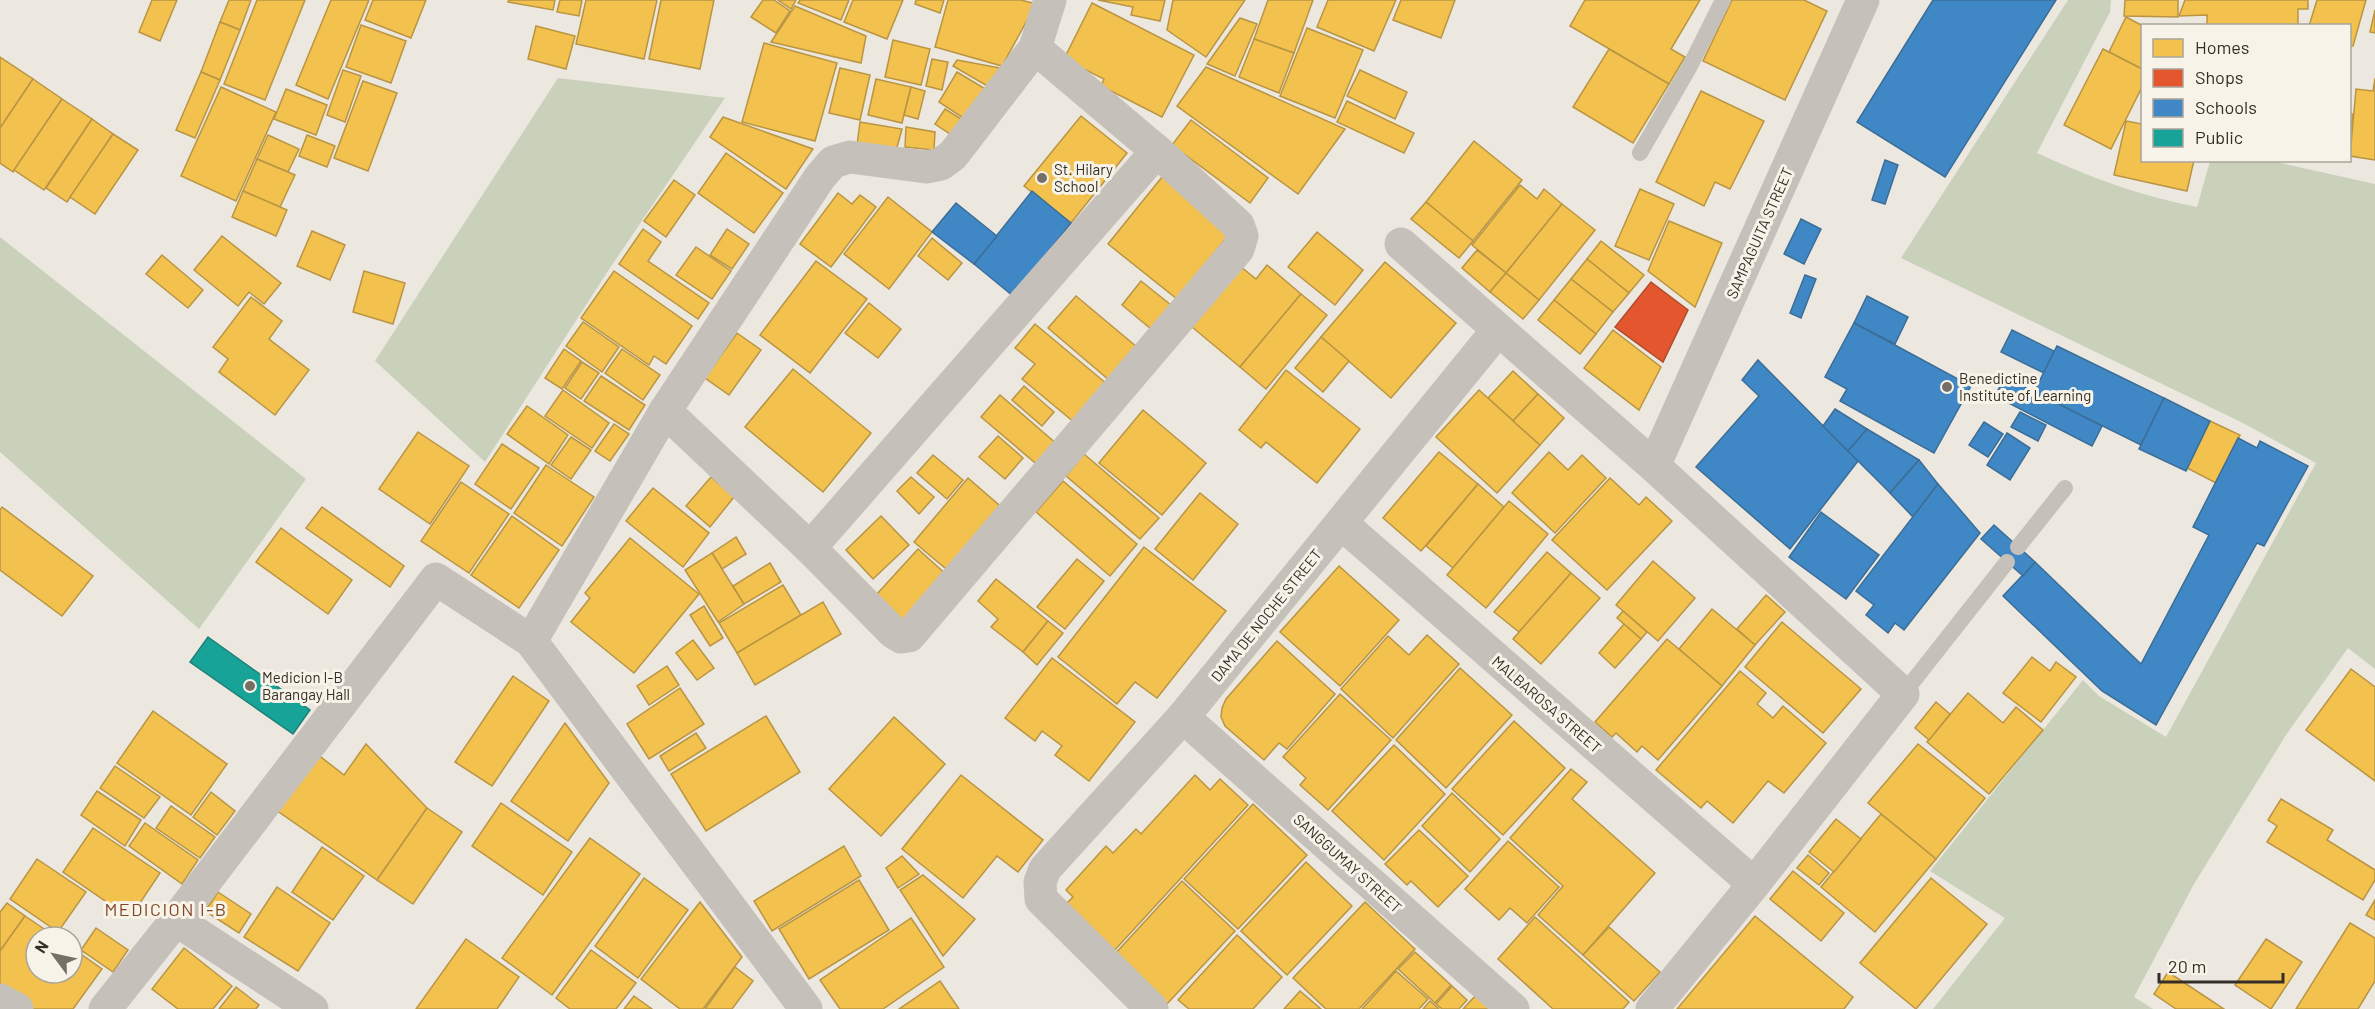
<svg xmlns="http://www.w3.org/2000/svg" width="2375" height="1009" viewBox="0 0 2375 1009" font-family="Barlow,sans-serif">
<rect width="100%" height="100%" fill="#ece8e0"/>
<g fill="#cad1bb">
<path d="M2068,0h43l-1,12 -73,141c52,24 103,43 160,54l13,-46h62l103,23v485l-27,-21 -62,87 -92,149 -60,113 19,12h-220l72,-91 -75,-47 153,-191 16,16 67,41 150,-274 -73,-40 -342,-165z"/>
<polygon points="558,78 725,98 606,274 485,462 375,361"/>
<polygon points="0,237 306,479 199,629 0,452"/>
</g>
<g fill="#f2c14e" stroke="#b99543" stroke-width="1.5">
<polygon points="152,0 177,0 160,41 139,32"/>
<polygon points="229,0 251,0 240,30 220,22"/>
<polygon points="257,0 305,0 265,100 224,84"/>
<polygon points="331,0 369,0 328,99 296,85"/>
<polygon points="373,0 426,0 411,38 365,20"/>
<polygon points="509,0 555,0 553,10 508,2"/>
<polygon points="560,0 582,0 579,16 557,12"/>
<polygon points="586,0 657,0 644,59 576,44"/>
<polygon points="661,0 714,0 700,69 649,59"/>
<polygon points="763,0 774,0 790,11 776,33 751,17"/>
<polygon points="778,0 796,0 791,9"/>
<polygon points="800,0 849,0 841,20 798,3"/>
<polygon points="853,0 903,0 887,39 844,22"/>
<polygon points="916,0 944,0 940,13 915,4"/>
<polygon points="948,0 1021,0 1036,4 1002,66 935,47"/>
<polygon points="1098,0 1165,0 1160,21 1131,15 1133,7"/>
<polygon points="1173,0 1245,0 1206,57 1167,30"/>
<polygon points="1268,0 1313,0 1294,53 1254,39"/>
<polygon points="1328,0 1396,0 1374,51 1317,27"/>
<polygon points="1401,0 1455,0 1441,38 1393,20"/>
<polygon points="1585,0 1700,0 1671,49 1685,57 1669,84 1570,26"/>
<polygon points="1732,0 1804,0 1827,11 1785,100 1703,61"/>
<polygon points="2125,0 2178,0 2178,17 2124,16"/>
<polygon points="2185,0 2308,0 2308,9 2298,9 2298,26 2207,26 2207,15 2179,16"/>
<polygon points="2317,0 2366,0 2353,46 2350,46 2350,26 2309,26"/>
<polygon points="1092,3 1194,55 1162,117 1101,86 1104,79 1064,59"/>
<polygon points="795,6 866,36 861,63 771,42"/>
<polygon points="2375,10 2375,33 2370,32"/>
<polygon points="2126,17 2143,26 2142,69 2109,52"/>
<polygon points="1240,18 1257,24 1235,76 1207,64"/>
<polygon points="220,22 240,30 220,80 201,72"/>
<polygon points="361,25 406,41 391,83 346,67"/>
<polygon points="536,26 575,36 566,69 528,59"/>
<polygon points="1307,28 1363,50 1335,118 1280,96"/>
<polygon points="1254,39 1294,53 1279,93 1239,77"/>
<polygon points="893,40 930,49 921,85 885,77"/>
<polygon points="764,43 837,63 815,141 742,122"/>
<polygon points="1609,49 1669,84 1633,143 1573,107"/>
<polygon points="2103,49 2142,69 2142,87 2111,149 2064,125"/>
<polygon points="0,57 33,79 0,128"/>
<polygon points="932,59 948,62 942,90 926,86"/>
<polygon points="957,60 1000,68 989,87 953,66"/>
<polygon points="1206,67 1345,129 1298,194 1177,106"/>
<polygon points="840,68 870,75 860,120 829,113"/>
<polygon points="343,70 361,76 345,122 327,115"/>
<polygon points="1360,70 1407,92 1395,119 1347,96"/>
<polygon points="201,72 220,80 195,138 176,130"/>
<polygon points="957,72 987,90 968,121 939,102"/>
<polygon points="2375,78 2375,160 2350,156 2356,89 2373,91"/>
<polygon points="33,79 62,99 13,172 0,163 0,128"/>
<polygon points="876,79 911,87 902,123 868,115"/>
<polygon points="363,81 397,93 368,171 334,158"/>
<polygon points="221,87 276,112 236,201 181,176"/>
<polygon points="911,87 925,91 918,119 904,115"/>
<polygon points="286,89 327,105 316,135 274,119"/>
<polygon points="1701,91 1764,121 1730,189 1715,182 1704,206 1656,182"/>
<polygon points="62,99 92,119 44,190 14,170"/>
<polygon points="1347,101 1414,133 1404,153 1337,122"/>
<polygon points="945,109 966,122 956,138 935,124"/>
<polygon points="2350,114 2353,114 2350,140"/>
<polygon points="1081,116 1127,153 1071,223 1024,186"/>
<polygon points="723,117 813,149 786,189 710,137"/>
<polygon points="92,119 113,134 67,202 46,188"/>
<polygon points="1191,120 1268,178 1250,203 1172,145"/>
<polygon points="2126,121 2142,124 2142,160 2194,160 2187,191 2114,175"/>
<polygon points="860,122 902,129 896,151 857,145"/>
<polygon points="906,127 935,132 934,150 905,147"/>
<polygon points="113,134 138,150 95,214 70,197"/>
<polygon points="268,135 299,149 288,172 257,159"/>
<polygon points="307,135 335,146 327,167 299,156"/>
<polygon points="1474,141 1522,180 1473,241 1426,202"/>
<polygon points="726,153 783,193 754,233 698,193"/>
<polygon points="257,159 295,175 280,207 243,191"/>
<polygon points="1162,177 1231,232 1177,299 1108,244"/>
<polygon points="674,180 695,195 666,237 644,221"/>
<polygon points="1520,185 1537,199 1544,189 1562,204 1506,273 1472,245"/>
<polygon points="1640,189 1674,204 1649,260 1615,246"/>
<polygon points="243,191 287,210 276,236 232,217"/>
<polygon points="838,193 852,204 860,195 876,207 831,267 800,244"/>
<polygon points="888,197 932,232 889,289 844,254"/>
<polygon points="1426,202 1473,241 1459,258 1411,219"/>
<polygon points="1562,204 1595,230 1539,300 1506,273"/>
<polygon points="1669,221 1722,243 1695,307 1648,271"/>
<polygon points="643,229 661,242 648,261 709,303 698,319 619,264"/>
<polygon points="727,229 749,244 732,269 710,255"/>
<polygon points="312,231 345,245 330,280 297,266"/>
<polygon points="1317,232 1363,270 1335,305 1288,267"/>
<polygon points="222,236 281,283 264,304 249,292 238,306 194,270"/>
<polygon points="932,238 962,263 948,280 918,256"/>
<polygon points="1601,241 1644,275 1629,293 1587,259"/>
<polygon points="696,247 731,271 712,299 676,275"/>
<polygon points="1477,250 1506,273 1490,292 1462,268"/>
<polygon points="162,255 203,290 188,308 146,274"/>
<polygon points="1587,259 1629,293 1613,312 1571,279"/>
<polygon points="816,261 867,299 810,373 760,335"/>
<polygon points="1385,262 1456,323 1391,398 1321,337"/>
<polygon points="1267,265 1301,294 1240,367 1192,327 1241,267 1256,279"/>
<polygon points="364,271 405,283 393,324 353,312"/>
<polygon points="614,271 692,326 666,364 654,356 649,365 581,318"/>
<polygon points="1506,273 1539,300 1523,319 1490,292"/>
<polygon points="1571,279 1613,312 1596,334 1554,300"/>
<polygon points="1141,281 1171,305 1151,329 1122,305"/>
<polygon points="1301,294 1327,315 1266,389 1240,367"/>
<polygon points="1076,296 1137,347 1109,380 1048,328"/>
<polygon points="251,297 282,321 269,339 309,370 275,415 219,372 228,359 213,347"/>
<polygon points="1554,300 1596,334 1580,354 1538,320"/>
<polygon points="869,303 901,329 878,358 845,333"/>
<polygon points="583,322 619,347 602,372 566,346"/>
<polygon points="1035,324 1107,384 1075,423 1022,379 1035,364 1015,348"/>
<polygon points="1613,330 1661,367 1639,410 1584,368"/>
<polygon points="737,333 761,350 729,395 705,378"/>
<polygon points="1321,337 1349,361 1323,392 1295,368"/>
<polygon points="564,349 581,361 562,389 545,378"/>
<polygon points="622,349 660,375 643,400 605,373"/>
<polygon points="582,362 599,373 581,399 565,388"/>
<polygon points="793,369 871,433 823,492 745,427"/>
<polygon points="1286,370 1360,429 1317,483 1266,442 1261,448 1239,430"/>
<polygon points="1513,371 1538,394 1513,421 1488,398"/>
<polygon points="601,376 645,405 629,430 584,401"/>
<polygon points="1024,386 1054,412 1042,426 1012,400"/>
<polygon points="563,390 609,423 592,448 545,416"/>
<polygon points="1479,390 1540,445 1497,493 1436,437"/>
<polygon points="1538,394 1564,418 1540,445 1513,421"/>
<polygon points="1000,395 1058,445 1040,467 981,417"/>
<polygon points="527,406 568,435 549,464 507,434"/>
<polygon points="1143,410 1206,463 1162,515 1099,463"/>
<polygon points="2210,421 2240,435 2216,483 2187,468"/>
<polygon points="614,424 629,434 610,461 595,451"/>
<polygon points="418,432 469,466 430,524 379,489"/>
<polygon points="998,436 1023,458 1005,479 979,457"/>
<polygon points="571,437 591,450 571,479 551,465"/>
<polygon points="502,444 539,468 511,509 475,484"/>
<polygon points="1439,452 1478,484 1421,551 1383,518"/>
<polygon points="1549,452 1568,470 1582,455 1606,478 1555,533 1512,493"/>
<polygon points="1084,454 1159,518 1140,539 1066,476"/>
<polygon points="933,455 963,480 947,499 917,473"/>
<polygon points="546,465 594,497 562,546 514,513"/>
<polygon points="711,477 734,497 710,527 686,506"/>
<polygon points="911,477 934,497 919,514 897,491"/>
<polygon points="968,478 1006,511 952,574 914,542"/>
<polygon points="1610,478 1639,505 1646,497 1672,521 1607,590 1552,540"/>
<polygon points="1063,481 1137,544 1110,576 1036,512"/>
<polygon points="461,482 509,514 469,573 421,541"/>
<polygon points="1478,484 1504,507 1453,568 1426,546"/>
<polygon points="653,488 709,533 683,567 626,521"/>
<polygon points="1200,493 1238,524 1193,580 1155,549"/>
<polygon points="1509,501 1548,534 1486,608 1447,575"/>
<polygon points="2,507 93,576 62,616 0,570 0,510"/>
<polygon points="322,507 404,566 390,587 306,528"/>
<polygon points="512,516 559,550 519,608 471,575"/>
<polygon points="881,516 909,545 873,579 846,550"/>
<polygon points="281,528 352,580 328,614 256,562"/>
<polygon points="736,537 746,554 722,569 712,553"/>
<polygon points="630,538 699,594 634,673 571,622 590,598 585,593"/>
<polygon points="1144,547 1226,611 1157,698 1135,682 1117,704 1058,657"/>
<polygon points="918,549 949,577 906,623 876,595"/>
<polygon points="1547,552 1571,573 1519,632 1494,612"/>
<polygon points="712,553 744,604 718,622 685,570"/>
<polygon points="1077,559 1104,581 1065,629 1037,607"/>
<polygon points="1653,561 1695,598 1658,641 1616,605"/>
<polygon points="770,563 781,582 744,604 733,586"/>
<polygon points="1339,566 1399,620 1340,686 1280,632"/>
<polygon points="1571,573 1600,598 1541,664 1513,639"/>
<polygon points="996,579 1048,621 1023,652 991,627 998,619 978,601"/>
<polygon points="783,585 801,615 737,653 719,623"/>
<polygon points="1766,595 1785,612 1755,645 1737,629"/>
<polygon points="823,602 841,634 755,685 737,653"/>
<polygon points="704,606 723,638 710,646 690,615"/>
<polygon points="1712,609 1755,645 1722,686 1679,649"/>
<polygon points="1623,611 1647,632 1641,639 1617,618"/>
<polygon points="1048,621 1063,633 1037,665 1023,652"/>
<polygon points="1782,622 1861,689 1823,733 1745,667"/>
<polygon points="1624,624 1641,639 1615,668 1599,653"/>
<polygon points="1427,635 1459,664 1393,738 1341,689 1388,636 1409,655"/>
<polygon points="1667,639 1722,686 1658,760 1642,746 1637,752 1616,733 1612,737 1595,722"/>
<polygon points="693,640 714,668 697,680 676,653"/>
<polygon points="1277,641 1335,694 1287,749 1279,743 1264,760 1225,726 1221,717 1222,708 1226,699"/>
<polygon points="2032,657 2050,671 2056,662 2076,677 2041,722 2003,693"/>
<polygon points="1052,658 1135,722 1089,781 1055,755 1062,746 1042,731 1035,741 1005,718"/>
<polygon points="667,666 679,685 649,705 637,686"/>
<polygon points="1460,668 1512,715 1446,788 1396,740"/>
<polygon points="2351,669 2375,687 2375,781 2306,730"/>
<polygon points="1740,671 1766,693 1757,704 1773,718 1783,706 1826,743 1784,793 1768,781 1733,823 1707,801 1701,808 1656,770"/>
<polygon points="513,676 549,701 492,786 455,762"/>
<polygon points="680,688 704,724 649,759 627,724"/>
<polygon points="1968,693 2003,723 2016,707 2043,730 1989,794 1927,742"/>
<polygon points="1340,694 1391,740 1328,810 1300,785 1306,778 1283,757"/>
<polygon points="1936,702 1950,714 1929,740 1915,728"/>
<polygon points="153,711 227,764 191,815 117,763"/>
<polygon points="766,716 800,772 706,831 671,774"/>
<polygon points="894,717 945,764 881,836 829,789"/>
<polygon points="1514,721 1565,768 1503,835 1452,789"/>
<polygon points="565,723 609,783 568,841 511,801"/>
<polygon points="696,733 706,748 669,771 660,756"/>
<polygon points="366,744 427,808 377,880 276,810 317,754 344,775"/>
<polygon points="1918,744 1985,798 1936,859 1868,803"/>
<polygon points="1394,745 1445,794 1384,860 1332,811"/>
<polygon points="115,766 160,797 144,818 100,788"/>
<polygon points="1571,769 1587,782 1572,799 1655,873 1583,955 1538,915 1563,886 1510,838"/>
<polygon points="961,775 1043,840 1018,872 997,856 963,898 902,849"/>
<polygon points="1195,775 1210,790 1220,779 1248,805 1113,952 1063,907 1073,897 1066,890 1106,846 1113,853 1136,829 1141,834"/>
<polygon points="97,791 141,820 125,846 81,815"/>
<polygon points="211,792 235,811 217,835 193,817"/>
<polygon points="1452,793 1500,839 1470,872 1422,826"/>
<polygon points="2281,799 2333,830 2327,840 2375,870 2375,880 2363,900 2267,842 2277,826 2268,820"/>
<polygon points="501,803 572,852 543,895 472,846"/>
<polygon points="1253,804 1307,855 1238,929 1184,879"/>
<polygon points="171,806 215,837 200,858 156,828"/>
<polygon points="427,808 462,832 413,904 377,880"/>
<polygon points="1881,814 1936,859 1875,932 1821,887"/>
<polygon points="1836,819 1861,839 1834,872 1809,852"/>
<polygon points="145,823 198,860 182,884 129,846"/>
<polygon points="93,828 160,873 130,918 63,872"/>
<polygon points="1419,830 1468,876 1438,907 1411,881 1407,885 1385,864"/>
<polygon points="590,838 640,874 552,995 502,958"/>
<polygon points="1508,841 1559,887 1527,923 1510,908 1499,920 1465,889"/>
<polygon points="844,846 861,876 772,931 754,901"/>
<polygon points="322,847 364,876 333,920 292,892"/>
<polygon points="1808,855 1829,873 1819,885 1797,868"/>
<polygon points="902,856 919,874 898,888 886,868"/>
<polygon points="37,859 86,892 58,932 10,899"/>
<polygon points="1306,862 1352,906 1287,975 1241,931"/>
<polygon points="1793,871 1844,913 1821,941 1770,899"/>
<polygon points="923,875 975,919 943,956 900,890"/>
<polygon points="644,878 688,910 638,978 595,946"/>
<polygon points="1931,878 1987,924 1916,1009 1860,963"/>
<polygon points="859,880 889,930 809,979 779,929"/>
<polygon points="1182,881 1235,931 1167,1004 1114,955"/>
<polygon points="277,887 330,923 298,971 244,937"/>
<polygon points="218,892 251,914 239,933 205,911"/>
<polygon points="2375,900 2375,920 2366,915"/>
<polygon points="700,902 742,957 703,1009 680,1009 641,979"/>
<polygon points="1365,902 1415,949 1359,1009 1326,1009 1293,978"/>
<polygon points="7,903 25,916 0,951 0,912"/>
<polygon points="25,916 56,937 36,937 36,973 72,973 72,948 102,969 73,1009 31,1009 0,987 0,951"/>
<polygon points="1755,916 1853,997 1844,1009 1677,1009"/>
<polygon points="1535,917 1629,1002 1623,1009 1553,1009 1498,959"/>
<polygon points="911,918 944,967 883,1009 840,1009 820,980"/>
<polygon points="2350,923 2375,938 2375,981 2358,1009 2296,1009"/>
<polygon points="1609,927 1660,972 1634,1001 1583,955"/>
<polygon points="96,928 128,950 113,972 81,950"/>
<polygon points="1237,935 1282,977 1253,1009 1189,1009 1178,1000"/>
<polygon points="466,939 519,977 497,1009 416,1009"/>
<polygon points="2266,939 2302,962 2271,1009 2235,985"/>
<polygon points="184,948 232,986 213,1009 178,1009 152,989"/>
<polygon points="591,950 636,983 616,1009 570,1009 556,998"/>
<polygon points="1415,952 1451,985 1435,1003 1398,969"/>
<polygon points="735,967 753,981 732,1009 705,1009"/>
<polygon points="1396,971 1428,999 1419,1009 1362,1009"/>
<polygon points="2168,972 2224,1009 2176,1009 2154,994"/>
<polygon points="940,981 959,1009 899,1009"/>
<polygon points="1452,986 1467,1000 1459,1009 1442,1009 1436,1004"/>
<polygon points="236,987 259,1005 256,1009 219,1009"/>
<polygon points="1300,991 1321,1009 1284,1009"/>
<polygon points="1476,995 1490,1009 1463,1009"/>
<polygon points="634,996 652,1009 624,1009"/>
<polygon points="1430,1001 1439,1009 1423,1009"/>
</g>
<polygon fill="#e4572e" stroke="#b04b2c" stroke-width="1.5" points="1651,282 1688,310 1663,362 1615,327"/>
<g fill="#3f88c5" stroke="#3c6d96" stroke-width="1.5">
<polygon points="1933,0 2056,0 1945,177 1857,122"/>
<polygon points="1885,160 1898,165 1885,204 1872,200"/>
<polygon points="1032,191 1071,223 1013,296 974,264"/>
<polygon points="956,203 997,236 974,264 932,232"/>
<polygon points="1801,219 1821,229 1804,264 1784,254"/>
<polygon points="1805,275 1816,279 1801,318 1790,313"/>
<polygon points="1867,296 1908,317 1895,344 1854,323"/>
<polygon points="1854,323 1971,386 1934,453 1840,401 1847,389 1825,377"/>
<polygon points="2012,330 2054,351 2044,373 2001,352"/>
<polygon points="2057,346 2164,398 2141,445 2034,392"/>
<polygon points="1758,360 1858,461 1790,549 1696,467 1759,396 1742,380"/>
<polygon points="2005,377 2102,426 2092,446 1995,396"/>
<polygon points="2164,398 2210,421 2186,471 2139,449"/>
<polygon points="1835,409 1867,429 1848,451 1823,426"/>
<polygon points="2020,412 2046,425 2038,441 2011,427"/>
<polygon points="1984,422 2003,434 1988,457 1969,445"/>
<polygon points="1867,429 1919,460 1890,493 1848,451"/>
<polygon points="2007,433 2030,448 2010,480 1987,465"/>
<polygon points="2238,438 2257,448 2260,441 2308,466 2264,546 2257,543 2156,725 2102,691 2003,596 2035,562 2141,664 2209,535 2193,527"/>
<polygon points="1919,460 1938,484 1913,517 1890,493"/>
<polygon points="1938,484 1980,533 1904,630 1895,623 1888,633 1866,615 1874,605 1856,591"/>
<polygon points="1821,512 1879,555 1846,599 1789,557"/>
<polygon points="1994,525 2035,562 2023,576 1981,539"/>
</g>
<polygon fill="#17a398" stroke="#208076" stroke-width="1.5" points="208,637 310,710 293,734 190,662"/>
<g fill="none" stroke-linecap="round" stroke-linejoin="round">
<g stroke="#c5c0ba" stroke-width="16">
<polyline points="1640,153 1690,66 1723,0"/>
<polyline points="2018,547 2065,488"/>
<polyline points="1903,694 2007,562"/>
</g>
<g stroke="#c5c0ba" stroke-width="33">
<polyline points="1401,244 1654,466 1903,694 1754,884 1652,1009"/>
<polyline points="665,411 810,548 893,632 901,637 909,636 1238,249 1242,236 1238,225 1157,151 1035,48"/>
<polyline points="1654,466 1863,0"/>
<polyline points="1341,523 1754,884"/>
<polyline points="810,548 1157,151"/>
<polyline points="531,641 665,411 820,177 833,162 850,157 926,167 941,164 953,155 1035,48 1050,0"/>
<polyline points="1183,717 1513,1009"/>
<polyline points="176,920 312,1009"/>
<polyline points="0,1000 17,1009"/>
<polyline points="105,1009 176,920 436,579 531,641 806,1009"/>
<polyline points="1152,1009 1041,899 1040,882 1045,869 1183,717 1497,331"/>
</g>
</g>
<g fill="#756f68" stroke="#f8f3e8" stroke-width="2">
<circle cx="1042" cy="178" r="6"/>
<circle cx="1947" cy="387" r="6"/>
<circle cx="250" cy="686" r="6"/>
</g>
<g text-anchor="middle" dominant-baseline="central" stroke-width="6" stroke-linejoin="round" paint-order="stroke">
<g font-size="15" fill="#352e28" stroke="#f8f3e8" text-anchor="start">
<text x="1054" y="169">St. Hilary<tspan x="1054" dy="17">School</tspan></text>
<text x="1959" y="378">Benedictine<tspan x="1959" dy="17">Institute of Learning</tspan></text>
<text x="262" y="677">Medicion I-B<tspan x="262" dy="17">Barangay Hall</tspan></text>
</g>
<g font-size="15" fill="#352e28" stroke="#f8f3e8">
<text transform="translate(1759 233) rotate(-66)">SAMPAGUITA STREET</text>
<text transform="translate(1266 615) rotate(-51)">DAMA DE NOCHE STREET</text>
<text transform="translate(1547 704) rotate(41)">MALBAROSA STREET</text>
<text transform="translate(1348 863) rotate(42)">SANGGUMAY STREET</text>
</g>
<g font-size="18" letter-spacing="1.5" fill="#7f4727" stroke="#f8f3e8">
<text x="166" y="909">MEDICION I-B</text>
</g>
</g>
<rect x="2141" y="24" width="210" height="138" fill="#f8f3e8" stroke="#aaa49b" stroke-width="1.5"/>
<rect x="2153" y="39" width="30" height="18" fill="#f2c14e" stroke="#aaa49b" stroke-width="1.5"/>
<text x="2195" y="54" font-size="18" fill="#352e28">Homes</text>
<rect x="2153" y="69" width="30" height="18" fill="#e4572e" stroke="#aaa49b" stroke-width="1.5"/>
<text x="2195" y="84" font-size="18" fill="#352e28">Shops</text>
<rect x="2153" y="99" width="30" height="18" fill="#3f88c5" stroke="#aaa49b" stroke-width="1.5"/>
<text x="2195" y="114" font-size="18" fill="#352e28">Schools</text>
<rect x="2153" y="129" width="30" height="18" fill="#17a398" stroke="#aaa49b" stroke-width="1.5"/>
<text x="2195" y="144" font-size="18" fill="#352e28">Public</text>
<g transform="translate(54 955) rotate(303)"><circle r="28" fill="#f8f3e8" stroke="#aaa49b" stroke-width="1.5"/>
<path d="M0-4.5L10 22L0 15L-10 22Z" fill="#756f68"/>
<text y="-9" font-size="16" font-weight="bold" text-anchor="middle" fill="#352e28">N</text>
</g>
<path d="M2159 973v9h124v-9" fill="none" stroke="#352e28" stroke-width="3"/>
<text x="2168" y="973" font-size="18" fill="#352e28" stroke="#f8f3e8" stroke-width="4.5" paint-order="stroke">20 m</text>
</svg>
